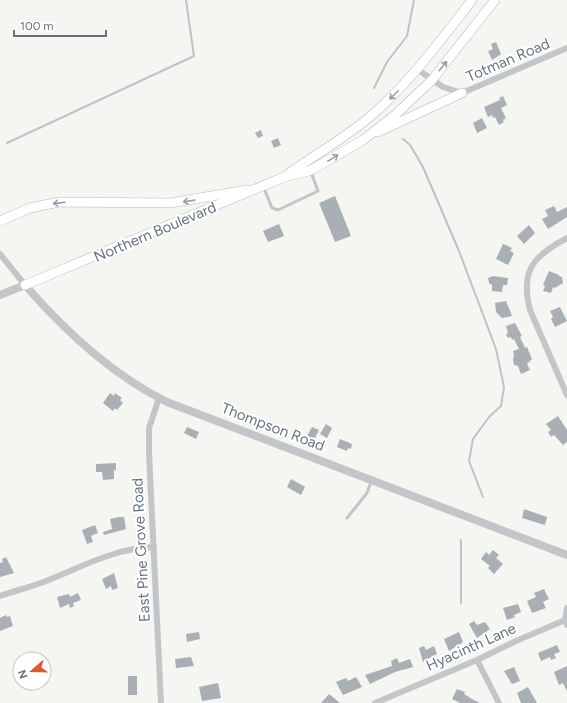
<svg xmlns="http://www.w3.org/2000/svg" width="567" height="703" viewBox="0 0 567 703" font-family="Figtree,sans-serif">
<rect width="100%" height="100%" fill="#f5f5f1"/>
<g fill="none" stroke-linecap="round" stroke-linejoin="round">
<g stroke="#bbc5c9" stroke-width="2">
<polyline points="374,88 387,62 407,36 414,0"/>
<polyline points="403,139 410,145 423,167 459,251 496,349 504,387 501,406 489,417 473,439 469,461 483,497"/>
<polyline points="7,143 194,56 186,0"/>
<polyline points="461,540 461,603"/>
</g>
</g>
<g fill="#a9b0b5">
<polygon points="496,42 501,54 492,60 488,51 493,49 491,44"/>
<polygon points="503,96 507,105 501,108 506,118 503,120 504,122 499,125 495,117 493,118 492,115 488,117 484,107 500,100 499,98"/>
<polygon points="482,118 487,128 477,133 473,123"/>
<polygon points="261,130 263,136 258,138 255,133"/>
<polygon points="278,138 281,145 274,148 271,141"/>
<polygon points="335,196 351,236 335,242 319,203"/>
<polygon points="554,206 557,212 567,207 567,217 548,229 542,219 548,216 545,210"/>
<polygon points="279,224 284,236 268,242 263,231"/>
<polygon points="529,225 535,233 524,244 517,236"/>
<polygon points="503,244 512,248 510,251 514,253 508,265 496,259"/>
<polygon points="549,271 559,275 559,276 562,277 563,283 555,288 553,287 551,293 543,291 545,286 543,285"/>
<polygon points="493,276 508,278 507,285 503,285 502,292 492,291 492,285 489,283 488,278"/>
<polygon points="506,301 512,316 502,318 496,312 495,303"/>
<polygon points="560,307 567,321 555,327 551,319 553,317 550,311"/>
<polygon points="515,323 522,336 520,337 525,348 527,347 532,359 527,364 530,370 521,374 518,366 514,365 513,360 514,355 513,351 519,349 514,339 512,340 511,337 508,338 506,334 508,333 506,326"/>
<polygon points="110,393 114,396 115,393 122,398 120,400 123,403 117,410 115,408 113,411 103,403"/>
<polygon points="558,416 567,430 567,442 563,445 554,435 551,437 548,432 551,430 546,424"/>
<polygon points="326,424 332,428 327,438 320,434"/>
<polygon points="187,427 199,432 196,439 184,433"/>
<polygon points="312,427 319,430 314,440 307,436"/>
<polygon points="340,439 352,444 351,449 348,448 347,451 337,447"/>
<polygon points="116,463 116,470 114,470 114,479 103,480 102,472 96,472 96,464"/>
<polygon points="291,479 305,487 301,495 287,487"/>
<polygon points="524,509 547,517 545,525 522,518"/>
<polygon points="119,517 124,517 126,529 104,535 103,532 112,529 110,519"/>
<polygon points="95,525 98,533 91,536 93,542 87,544 82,530"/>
<polygon points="493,550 499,555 496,558 503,564 494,574 488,568 490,566 481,559 486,552 489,555"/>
<polygon points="6,557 14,573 0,577 0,563 3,562 2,559"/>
<polygon points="114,573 118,588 112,590 111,586 106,589 102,579"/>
<polygon points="544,589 549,599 543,602 546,608 532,613 527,601 536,597 534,593"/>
<polygon points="78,593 81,600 73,603 74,606 70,608 69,604 60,608 57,597 69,594 70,597"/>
<polygon points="518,604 521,612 514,615 515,617 507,620 503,608"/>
<polygon points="6,615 7,617 10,616 13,626 0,631 0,618"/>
<polygon points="474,621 477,625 485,622 490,629 477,638 469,624"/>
<polygon points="199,632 200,639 187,642 186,634"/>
<polygon points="459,632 463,642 449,651 444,639"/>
<polygon points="557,645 560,652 554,654 556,658 551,660 550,657 541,661 538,653"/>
<polygon points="424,646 426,650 434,646 437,654 423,662 419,648"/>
<polygon points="191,657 194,666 176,668 175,659"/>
<polygon points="397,658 399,663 410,659 413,667 395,672 370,684 365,675 392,666 391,661"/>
<polygon points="567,666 567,691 563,683 559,685 554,672"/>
<polygon points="514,667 520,681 512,684 504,671"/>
<rect x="128" y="676" width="9" height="19"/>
<polygon points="356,677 362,687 343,695 336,682 346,678 348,681"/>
<polygon points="218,683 221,698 202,701 199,687"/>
<polygon points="528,687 537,703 521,703 517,693"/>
<polygon points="457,689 465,692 464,694 472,699 480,703 460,703 452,699"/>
<polygon points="329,694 340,703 321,703"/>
</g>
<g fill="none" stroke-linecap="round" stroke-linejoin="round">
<g stroke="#b5b9bd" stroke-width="10">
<g id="secondary">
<polyline points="378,132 462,93"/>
<path d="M287,175c28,-21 59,-37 85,-60 38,-33 69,-75 100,-115"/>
<polyline points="0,221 30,208 59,202 170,203 247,190"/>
<polyline points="25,285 284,177 309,171 327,161 363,140 395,115 432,80 495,0"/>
</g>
</g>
<g stroke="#c3c6c9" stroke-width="3">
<polyline points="264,188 272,208 278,210 318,191 311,172"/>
<polyline points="347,518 367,493 371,482"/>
</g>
<g stroke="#c3c6c9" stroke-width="6">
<polyline points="417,69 443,87 462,93 567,48"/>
<path d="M567,238c-34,18 -47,33 -37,72l37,85"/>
<polyline points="0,254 25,285"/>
<polyline points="159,398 149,428 149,453 161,703"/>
<path d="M0,596c14,-5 27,-8 41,-13 37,-14 72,-35 113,-36"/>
<polyline points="567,608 565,620 567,625"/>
<polyline points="477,660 499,703"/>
<polyline points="375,703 477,660 516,641 565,620"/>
</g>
<path stroke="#c3c6c9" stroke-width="8" d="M0,295l25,-10c40,46 87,90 142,117l400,153"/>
<use href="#secondary" stroke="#fff" stroke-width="9"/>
</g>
<defs><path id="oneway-shaft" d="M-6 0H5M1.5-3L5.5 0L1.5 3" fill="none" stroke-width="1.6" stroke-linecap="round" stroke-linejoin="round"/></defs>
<g stroke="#939ea7">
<use href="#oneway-shaft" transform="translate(443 66) rotate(-50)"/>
<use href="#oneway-shaft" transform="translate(394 95) rotate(135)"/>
<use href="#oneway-shaft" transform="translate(333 158) rotate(-31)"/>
<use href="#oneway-shaft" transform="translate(189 201) rotate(172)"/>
<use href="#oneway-shaft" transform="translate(59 203) rotate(173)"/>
</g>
<g text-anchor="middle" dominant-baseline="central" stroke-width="4" stroke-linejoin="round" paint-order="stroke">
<g font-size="15" fill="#657481" stroke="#fff">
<text transform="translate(508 60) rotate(-23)">Totman Road</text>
<text transform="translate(155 232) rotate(-23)">Northern Boulevard</text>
<text transform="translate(273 427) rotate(21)">Thompson Road</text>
<text transform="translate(141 550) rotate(-93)">East Pine Grove Road</text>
<text transform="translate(471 647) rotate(-24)">Hyacinth Lane</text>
</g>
</g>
<g transform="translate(32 671) rotate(250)"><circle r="19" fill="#ffffff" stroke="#c1c7cd"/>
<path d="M0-3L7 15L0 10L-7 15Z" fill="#dc592a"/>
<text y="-6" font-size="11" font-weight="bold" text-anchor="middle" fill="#657481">N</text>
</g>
<path d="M14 30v6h92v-6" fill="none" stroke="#657481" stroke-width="2"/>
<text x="20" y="30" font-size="12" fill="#657481" stroke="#ffffff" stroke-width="3" paint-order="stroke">100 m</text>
</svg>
